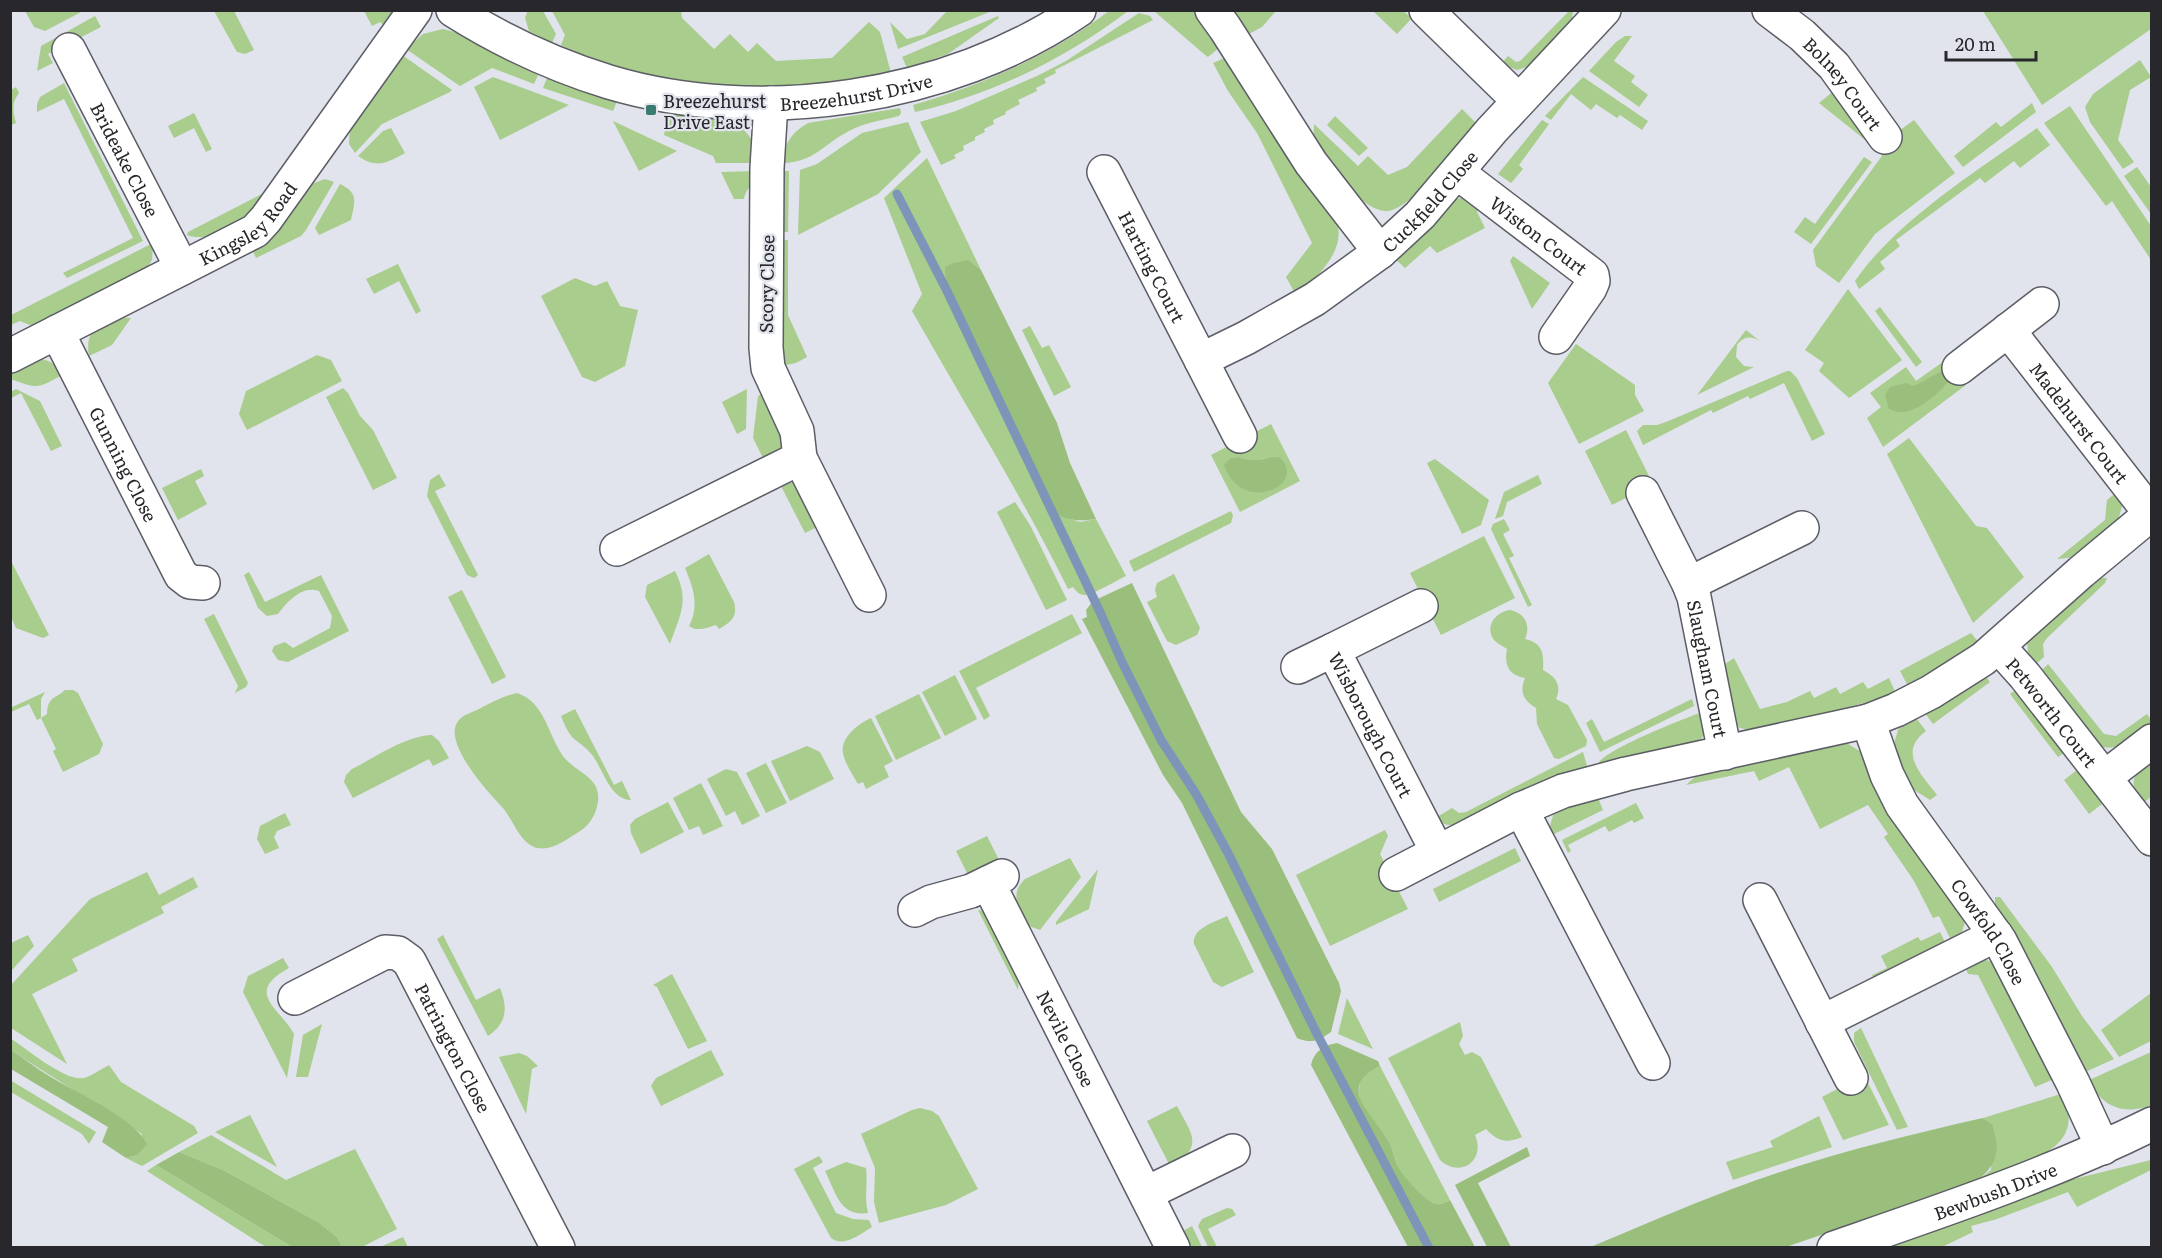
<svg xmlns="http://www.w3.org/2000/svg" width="2162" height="1258" viewBox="0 0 2162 1258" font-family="Literata,serif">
<rect width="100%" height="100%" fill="#e1e3ed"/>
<g fill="#a8cd8c" fill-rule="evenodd">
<polygon points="528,10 543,11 556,34 552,43 529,31 525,18"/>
<polygon points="948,10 992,11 898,49 890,22 907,39 925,34"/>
<polygon points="25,11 83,11 45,31 34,27"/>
<polygon points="214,11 234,11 254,50 245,54 237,52"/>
<polygon points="364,11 395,11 388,29 380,22 372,26"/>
<path d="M552,11h129l1,7 32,31 16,-15 18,18 9,-9 19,18 56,-3 37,-36 11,10 11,41c-94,17 -196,22 -287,-10 -15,-5 -29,-12 -43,-18l4,-10z"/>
<path d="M1109,11h19c-61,47 -137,84 -213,101l-2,-7c70,-20 138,-50 196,-94z"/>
<polygon points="1154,11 1193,11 1221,46 1208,57 1204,54"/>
<polygon points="1226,11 1276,11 1262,27 1247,35"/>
<polygon points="1373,11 1403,11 1412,18 1397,34"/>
<polygon points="1569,11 1573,12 1571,26 1530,66 1517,70 1501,64 1508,56 1516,62 1520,61"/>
<polygon points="1983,11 2151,11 2151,29 2042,105"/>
<polygon points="1139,13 1150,16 1153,20 1055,70 1056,73 1044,79 1046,83 1036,88 1037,91 1018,100 1020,104 1005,112 1006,114 993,120 994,124 984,129 985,132 975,137 975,140 963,146 964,150 954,155 956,158 941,165 920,122 956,111 1037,76 1066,61"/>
<polygon points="95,16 101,27 48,54 53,63 37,71 41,46"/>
<polygon points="998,16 999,18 948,54 907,68 902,57"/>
<polygon points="443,29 455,32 538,75 534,84 492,68 460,86 406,49 423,34"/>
<polygon points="1625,36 1632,36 1614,61 1635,76 1631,82 1648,95 1639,107 1589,71 1616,42"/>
<polygon points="402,55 452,90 450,92 382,124 355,153 349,144 350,126"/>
<path d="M1229,56l108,166c9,29 -20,56 -41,73l-10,-18 26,-34 -55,-110 -29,-42 -15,-28z"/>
<polygon points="2140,60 2151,77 2130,90 2118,140 2134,162 2123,169 2090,122 2085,107 2093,94"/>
<polygon points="493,77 569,105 500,140 474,87"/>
<polygon points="1583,77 1648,121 1642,130 1620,115 1617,118 1596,104 1591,110 1571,94 1551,120 1545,116"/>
<polygon points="547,78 617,101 613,111 543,88"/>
<polygon points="64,83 143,241 67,278 63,273 133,238 64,99 37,112 37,104 40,97"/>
<path d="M16,87l3,6c-8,10 -6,18 -3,30l-5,2v-35z"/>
<polygon points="1835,90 1869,143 1819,103"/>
<polygon points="2032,103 2036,112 1963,167 1954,156 1996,122 2001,127"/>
<polygon points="2070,106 2151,226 2151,260 2112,201 2106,206 2044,123"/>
<path d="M900,108l1,5 -2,3c-17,4 -35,7 -50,15 -27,14 -34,31 -67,32 3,-20 8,-29 26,-40z"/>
<path d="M1462,109l16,16c-16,18 -69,88 -92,86 -17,-1 -31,-17 -42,-28 -7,-8 -28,-32 -30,-40 -1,-6 0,-13 0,-19l44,42 10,-10 20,19 19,-8z"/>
<path d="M668,112c26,3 69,1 83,27 3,7 3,16 4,24h-39l-3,-7 -49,-21z"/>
<polygon points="194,113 212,149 206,152 194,128 174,138 168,126"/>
<polygon points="1335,116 1368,148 1359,156 1327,125"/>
<polygon points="1542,120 1549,124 1519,165 1523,169 1511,183 1498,174"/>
<polygon points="1914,120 1955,173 1875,234 1839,283 1816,266 1813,250 1882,156 1877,147"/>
<polygon points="613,121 677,151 639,171"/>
<polygon points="908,122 921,152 878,194 798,235 800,170 817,164 862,133"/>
<path d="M391,128l14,25c-19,10 -28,16 -47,3l25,-25z"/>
<path d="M2037,128l13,17 -30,23 -6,-7 -29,22 -5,-5 -84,62 4,6 -20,16 5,7 -26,20 -4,-8c41,-60 123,-111 182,-153z"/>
<polygon points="1864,157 1872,162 1811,244 1794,232 1805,217 1815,224"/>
<path d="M927,158l54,112 -12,-10 -22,31 106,222 27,9 16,-3 30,57c-11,5 -31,18 -41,19 -6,0 -9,-4 -12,-8l-5,2c-47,-95 -104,-186 -156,-278l10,-17 -38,-96z"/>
<polygon points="2137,167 2151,187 2151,214 2124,176"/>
<path d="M755,171c0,16 -9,15 -11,28h-10l-13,-27z"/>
<polygon points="778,171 789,171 788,232 777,232"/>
<polygon points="325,179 334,182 306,230 301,236 256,258 251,247 309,185"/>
<path d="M340,184c19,9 15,18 11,36l-32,15 -4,-7z"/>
<path d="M262,194l3,2c-6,7 -11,18 -18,23 -14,11 -44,23 -60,16l1,-3z"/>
<polygon points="1460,198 1469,198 1481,205 1477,212 1485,228 1437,253 1430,246 1405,268 1392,256 1448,203"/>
<polygon points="778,240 788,240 788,315 807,357 796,363 785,365 778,358"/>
<polygon points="153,243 152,260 146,270 37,328 20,321 11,325 11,315"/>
<polygon points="1513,256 1550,283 1532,309 1510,261"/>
<polygon points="398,264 421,311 416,314 399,281 374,294 366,279"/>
<polygon points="575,278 595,286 607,281 620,306 638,310 625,366 595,382 582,377 541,296"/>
<polygon points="1848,289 1902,360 1849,398 1819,371 1824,363 1805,350"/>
<polygon points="1880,307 1922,362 1916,367 1875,311"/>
<path d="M109,317l22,1 -19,27 -23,11c-3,-22 3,-25 20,-39z"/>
<polygon points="1030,326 1042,348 1049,345 1071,387 1054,396 1022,330"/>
<path d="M1746,330l15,12c-9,-7 -18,-6 -24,3l-1,12 8,9 10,1 -57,28z"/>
<polygon points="1576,344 1635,385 1635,395 1644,411 1579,444 1548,383"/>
<polygon points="317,355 331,360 342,381 247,430 239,414 246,391"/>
<path d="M37,358c12,2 19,6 27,16 -26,14 -25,16 -53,5l-1,-13z"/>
<path d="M1947,359l19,26 -83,62 -16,-29 14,-11 -11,-14 36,-26 10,14zM1944,370l-44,43 13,-26c12,-4 19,-13 31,-17z"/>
<polygon points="1787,371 1790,371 1797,378 1825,434 1812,441 1784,383 1750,399 1748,396 1713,413 1711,410 1643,445 1637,431 1643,425 1657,425 1666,422"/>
<polygon points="343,388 348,393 360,416 373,430 397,478 373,490 326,397"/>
<polygon points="16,389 40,401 62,446 51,451 21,393 11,398 11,392"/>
<polygon points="747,389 746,429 737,434 722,402"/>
<path d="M768,390c6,18 24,47 9,64 -3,4 -9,6 -12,8l-12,-24 5,-42z"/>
<path d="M1271,424l29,57 -60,31 -29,-57zM1239,457l13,5 17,-5 -42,15 -2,-7 5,-7z"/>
<polygon points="1626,430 1653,484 1612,505 1585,451"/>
<polygon points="1909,438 1976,526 1987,528 2024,577 1973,623 1887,454"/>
<polygon points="1435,459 1489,500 1481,525 1462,534 1427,463"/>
<polygon points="201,469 204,476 195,481 207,504 178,520 162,488"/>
<polygon points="439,474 446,486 435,491 478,575 474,578 467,575 427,496 430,480"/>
<polygon points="1538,475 1542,484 1507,502 1503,516 1495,519 1504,492"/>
<polygon points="782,482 795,483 817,520 815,528 805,533 781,486"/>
<polygon points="2118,491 2123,502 2118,521 2076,557 2057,559 2105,520 2107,500"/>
<polygon points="1015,502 1030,525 1067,600 1046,610 997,512"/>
<polygon points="1231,511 1233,516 1231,523 1134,572 1129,561"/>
<polygon points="1504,519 1510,530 1503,534 1514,556 1509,558 1532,605 1528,607 1491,529 1493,524"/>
<polygon points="1484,536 1515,598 1441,635 1410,573"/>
<path d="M709,554l25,48c4,15 -3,20 -15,27l-3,-4c-10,3 -18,7 -27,1 11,-20 4,-39 -4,-58z"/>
<polygon points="10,559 49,635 43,638 16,628 11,617"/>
<path d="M675,571c15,30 5,44 -5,73l-25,-47 2,-12z"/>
<path d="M249,572l16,30 56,-27 28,56 -61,31 -10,-2 -6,-9 2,-5 11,-4 8,6 37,-20 2,-12 -13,-25c-17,-6 -32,11 -41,23l-11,2 -9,-8 -14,-33z"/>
<polygon points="1174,574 1200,628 1197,635 1176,645 1167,641 1147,602 1157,597 1155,590 1157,583"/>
<polygon points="2089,577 2107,578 2105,583 2047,638 2043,644 2044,657 2034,666 2028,653 2027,640"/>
<polygon points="462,590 506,677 492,684 448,597"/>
<path d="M1510,610c15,3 21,15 15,29 18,4 19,15 18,31 13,7 19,15 13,29l12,6 19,35 -1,6 -27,13 -5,-1 -17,-34 -1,-16c-12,-7 -17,-16 -11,-30 -17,-3 -21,-14 -18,-29 -4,-3 -9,-5 -13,-9 -10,-14 2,-28 16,-30z"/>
<polygon points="214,614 248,683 246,687 235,693 238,686 204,619"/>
<polygon points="1072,614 1082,633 976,688 990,716 984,720 959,671"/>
<polygon points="1971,633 1980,644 1964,657 1908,686 1900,671"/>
<polygon points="1734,658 1760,709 1787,702 1810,691 1814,698 1836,687 1840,694 1863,682 1868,689 1889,678 1896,694 1814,717 1754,731 1740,728 1734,722 1722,666"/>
<path d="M2048,664l56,70 12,2 31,-22 4,6v6c-16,10 -32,27 -52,20l-60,-73z"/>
<polygon points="1984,674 1990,682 1933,724 1922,709"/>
<polygon points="955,675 977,719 945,736 922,692"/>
<polygon points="2020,687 2068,750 2058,757 2010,694"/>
<path d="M65,690h8l5,3 25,51 -4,10 -36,18 -10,-21 3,-2 -15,-31 -4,2 -8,-16 -18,8 -1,-4 35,-16 -4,7v19l6,-4c1,-18 7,-14 18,-24z"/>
<path d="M517,693c27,9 30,38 44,60 13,22 46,22 35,57 -3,9 -9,17 -16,21 -13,8 -30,22 -46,16 -15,-6 -21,-27 -31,-39 -14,-15 -63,-67 -44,-88 4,-5 14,-8 20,-11 12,-6 24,-13 38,-16z"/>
<polygon points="919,694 941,738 896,760 875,716"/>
<polygon points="1692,699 1694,706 1600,752 1586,723 1592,719 1604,742"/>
<path d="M575,709l39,76 8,-4 9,19c-20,0 -28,-30 -38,-44 -6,-8 -14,-13 -21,-19 -5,-6 -8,-14 -11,-21z"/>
<path d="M1705,711v22l-6,9 -99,23 -1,-3c12,-15 84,-43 106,-51z"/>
<path d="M1913,714l13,17c-29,21 -4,44 11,64l-7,5 -22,-14 -14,-33v-9l4,-14z"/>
<path d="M871,718l22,43 -9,5 5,11 -23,12 -3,-7 -5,2c-5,-9 -13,-20 -15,-31 -3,-15 16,-30 28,-35z"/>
<path d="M432,735l7,6 10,17 -16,8 -4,-7 -76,39 -9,-16 2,-7 6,-6c24,-12 53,-33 80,-34z"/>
<polygon points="1845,742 1861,752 1966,919 1962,932 1951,940 1939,916 1933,918 1914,881 1884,837 1888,834 1868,805 1820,829 1789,767 1759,781 1754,771 1686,785 1702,771"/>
<polygon points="807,746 820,752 834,779 790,801 771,761"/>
<path d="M1583,752l5,17 -132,57c-8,-1 -15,-1 -19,-9l15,-9 7,5 7,-1z"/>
<path d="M2151,759v38l-9,7c-14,-24 -10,-27 9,-45z"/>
<polygon points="766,763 787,803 766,813 746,773"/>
<polygon points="2081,767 2106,801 2089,814 2064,780"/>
<polygon points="726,769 737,772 760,816 742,825 735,811 726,816 707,779"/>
<polygon points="701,783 723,826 703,835 699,826 689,830 673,798"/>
<polygon points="1596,793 1603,810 1552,835 1550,826 1554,812"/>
<polygon points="668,802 684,832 641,854 631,833 630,825 635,819"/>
<polygon points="1636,803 1644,818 1634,823 1632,820 1609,832 1605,826 1568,845 1571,851 1568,853 1562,840"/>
<polygon points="285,813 291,825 277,831 274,837 279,848 265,854 257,839 260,826"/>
<polygon points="1385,830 1388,836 1380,854 1408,909 1330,946 1296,875"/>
<polygon points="987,836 1000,862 969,877 956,851"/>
<polygon points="1515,848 1521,861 1439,902 1433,889"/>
<path d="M1070,858l11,19 -41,53 -14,-5c-7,-17 -17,-31 -1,-46z"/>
<polygon points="1098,869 1089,909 1056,925 1056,922"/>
<polygon points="147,872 159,895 193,877 198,887 161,907 164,913 72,959 78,971 32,994 67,1064 11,1028 11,985 90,899"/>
<polygon points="1995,897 2000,897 2052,967 2082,1016 2114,1059 2083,1073 1995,910"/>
<polygon points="978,910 985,911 1020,965 1018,990"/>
<path d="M1227,916l27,56 -32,15 -9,-5 -19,-38c-2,-16 21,-22 33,-28z"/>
<polygon points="1940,932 1946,944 1875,980 1872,975 1887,968 1881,956 1918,937 1921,941"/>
<polygon points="28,935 34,946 11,971 11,943"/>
<path d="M443,935l33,65 24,-12c8,20 7,35 -12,48l-51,-97z"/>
<path d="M283,958l6,10c-46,25 -9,40 5,66l-7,44 -44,-86 5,-16z"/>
<polygon points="1982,959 1997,963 2054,1079 2035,1087 1978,975 1968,974 1964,964"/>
<polygon points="672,974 707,1041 688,1049 657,987 653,985"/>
<polygon points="2151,993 2151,1041 2119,1057 2101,1030"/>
<polygon points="1347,998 1373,1049 1338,1034"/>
<path d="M1460,1022l3,14 -4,8 6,11 7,-3 9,5 41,80c-16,7 -25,4 -36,-8l-11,6c11,25 -14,44 -35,25l-52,-102z"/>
<polygon points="322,1024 308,1077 296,1077 303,1035"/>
<polygon points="1861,1028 1908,1127 1897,1130 1854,1042 1854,1033"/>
<path d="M10,1038c16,10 55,44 74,40 8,-2 17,-9 25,-13l12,17 73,44 4,7 -56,33 -16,-8 11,-3 5,-21c-43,-30 -88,-55 -131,-84z"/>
<polygon points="711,1050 724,1075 661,1106 651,1086 656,1078"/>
<path d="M2151,1052l1,53 -2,1c-30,9 -46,0 -63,-25z"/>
<polygon points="519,1053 527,1056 538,1066 532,1069 526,1114 499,1057"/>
<path d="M1380,1066l70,134c-4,2 -8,5 -13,4 -10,-1 -36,-28 -39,-38 -4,-9 -5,-18 -10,-26 -10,-17 -34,-34 -28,-57 2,-9 12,-13 20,-17z"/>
<polygon points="1864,1075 1889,1125 1843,1140 1822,1097"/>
<polygon points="10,1080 96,1132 89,1144 82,1134 11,1092"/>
<path d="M2064,1093c3,12 7,24 3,36 -8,28 -65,42 -90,52l14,-11 1,-46 -9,-6z"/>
<path d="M1177,1106c16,30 27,40 -6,62l-24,-47z"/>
<polygon points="920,1108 932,1111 939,1116 978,1189 946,1205 879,1223 874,1202 875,1168 861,1134 912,1110"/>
<polygon points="250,1115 277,1167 215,1132"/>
<polygon points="1819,1116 1832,1147 1733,1180 1726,1162 1773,1147 1770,1141"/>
<polygon points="211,1135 286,1180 355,1149 397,1229 362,1247 342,1247 337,1237 318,1222 223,1170 179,1152"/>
<path d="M819,1156l4,6 -10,6 23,45 17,6 16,1 3,7c-12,7 -28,21 -41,11l-37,-69z"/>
<polygon points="2151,1160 2151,1170 2077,1207 2068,1192 1997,1219 1971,1226 1973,1232 1942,1247 1879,1248 2066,1181"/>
<path d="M846,1162l20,6c2,15 -2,29 2,45 -28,4 -32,-20 -43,-42z"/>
<polygon points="156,1165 292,1247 267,1247 261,1244 147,1171"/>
<polygon points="1227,1208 1232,1209 1236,1215 1208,1229 1217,1247 1208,1247 1198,1226 1202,1219"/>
<polygon points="1192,1226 1202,1247 1189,1247 1181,1232"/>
<polygon points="403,1237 408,1247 380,1247"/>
</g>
<g fill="#9abf7d">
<path d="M969,260l12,10 76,153 13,40 26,56c-17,3 -28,1 -43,-6l-106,-222 -2,-24 9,-4z"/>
<path d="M1944,370l7,6c-7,15 -35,38 -52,36 -3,0 -6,-2 -10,-3l-4,-14 5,-8 16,-4 7,3c12,-4 19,-12 31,-16z"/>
<path d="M1239,457c16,7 24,0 40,0 31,27 -37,60 -55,8l6,-7z"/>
<path d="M1132,583l109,229 31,37 67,134 2,8 -10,41c-13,9 -20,12 -34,6l-115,-235 -19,-28 -81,-156 5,-2 -1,-7 7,-9z"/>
<path d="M1337,1043l41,18 2,5c-45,21 -7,48 8,74 5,8 6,18 10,26 4,10 29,37 39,38 5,1 9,-2 13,-4l25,47h-67l-97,-182c3,-14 13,-20 26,-22z"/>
<path d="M11,1050c12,8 25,18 38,26 26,16 86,42 98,68l-10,11 -11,3 -24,-16 6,-15 -97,-58z"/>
<path d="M1983,1118l9,6c8,26 7,39 -15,57l-191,66 -198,1c48,-20 96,-41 144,-59 82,-31 167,-52 251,-71z"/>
<polygon points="1527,1147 1530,1156 1478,1183 1511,1247 1487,1247 1455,1185"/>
<polygon points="179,1152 223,1170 318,1222 337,1237 342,1247 292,1247 156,1165"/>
</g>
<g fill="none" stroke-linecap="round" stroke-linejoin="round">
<polyline stroke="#7e94b8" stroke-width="9" points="897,194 947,291 1100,612 1122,662 1161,740 1196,794 1228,853 1317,1034 1429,1248"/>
<g stroke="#5c5d66" stroke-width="36">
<g id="street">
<path id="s1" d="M1212,10l13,18 86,135 69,89 40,-37 72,-85 112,-120"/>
<polyline points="1426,10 1518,100"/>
<path id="s2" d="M1769,10l33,25 32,31 51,71"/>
<path id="s3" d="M69,50l113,218"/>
<polyline points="771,103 767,168 766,348 768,368 797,431 800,458 869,595"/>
<path id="s4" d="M1104,172l97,188 45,-22 69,-39 65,-47"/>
<path id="s5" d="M1458,173l134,102 1,6 -3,7 -34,49"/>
<path id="s6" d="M2008,330l143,184"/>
<path id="s7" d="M57,332l124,243 9,7 13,1"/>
<path id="s8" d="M10,356l245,-125 11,-12 149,-209"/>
<polyline points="1201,360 1240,436"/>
<polyline points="1959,368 2042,304"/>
<path id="s9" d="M1643,493l46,91 5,13 31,156"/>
<polyline points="617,549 800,458"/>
<polyline points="1689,584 1802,528"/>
<path id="s10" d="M1421,606l-88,44 104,201"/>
<path id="s11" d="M1999,647l26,29 127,163"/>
<polyline points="1298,667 1333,650"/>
<polyline points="1868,721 1896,710 1931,692 1983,659 2081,572 2152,513"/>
<polyline points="2105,777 2152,741"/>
<polyline points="1521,809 1653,1063"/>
<path id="s12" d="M1396,874l125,-65 42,-18 63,-17 242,-53 19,54 15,30 98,136 73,142 30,65"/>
<path id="s13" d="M988,883l185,365"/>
<polyline points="1760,900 1851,1078"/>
<polyline points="915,910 931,902 971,891 1002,876"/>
<path id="s14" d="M295,998l90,-46 13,1 11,8 149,287"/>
<polyline points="1822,1022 1996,935"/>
<polyline points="1147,1193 1233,1151"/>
</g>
</g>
<g stroke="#5c5d66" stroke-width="36">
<g id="secondary">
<path id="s15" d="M453,10c49,31 101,55 156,72 150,45 341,17 470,-72"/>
<path id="s16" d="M1834,1248c107,-37 215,-73 318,-124"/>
</g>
</g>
<use href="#street" stroke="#fff" stroke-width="33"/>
<use href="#secondary" stroke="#fff" stroke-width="33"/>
</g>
<rect fill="#397c6f" stroke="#e1e3ed" stroke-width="2" x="645" y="104" width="12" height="12" rx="3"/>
<g text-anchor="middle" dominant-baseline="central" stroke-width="4.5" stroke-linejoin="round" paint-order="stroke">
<g font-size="18" fill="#28282c" stroke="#e1e3ed">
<text stroke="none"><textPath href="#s2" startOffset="105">Bolney Court</textPath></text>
<text stroke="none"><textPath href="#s15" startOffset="422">Breezehurst Drive</textPath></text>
<text stroke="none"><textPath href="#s3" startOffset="123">Brideake Close</textPath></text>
<text stroke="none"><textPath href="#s1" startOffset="366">Cuckfield Close</textPath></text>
<text stroke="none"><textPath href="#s8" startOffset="274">Kingsley Road</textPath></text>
<text stroke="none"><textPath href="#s5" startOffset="102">Wiston Court</textPath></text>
<text stroke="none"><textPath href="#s4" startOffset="106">Harting Court</textPath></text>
<text transform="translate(766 284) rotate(-89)">Scory Close</text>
<text stroke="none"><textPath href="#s6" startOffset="117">Madehurst Court</textPath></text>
<text stroke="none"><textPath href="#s7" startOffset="148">Gunning Close</textPath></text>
<text stroke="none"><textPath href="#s9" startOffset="189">Slaugham Court</textPath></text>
<text stroke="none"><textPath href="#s11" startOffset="84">Petworth Court</textPath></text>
<text stroke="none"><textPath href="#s10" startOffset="182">Wisborough Court</textPath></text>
<text stroke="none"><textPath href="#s12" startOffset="744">Cowfold Close</textPath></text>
<text stroke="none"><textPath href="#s13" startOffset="174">Nevile Close</textPath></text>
<text stroke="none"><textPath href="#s14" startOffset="225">Patrington Close</textPath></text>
<text stroke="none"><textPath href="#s16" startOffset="171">Bewbush Drive</textPath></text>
</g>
<g font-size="18" fill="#28282c" stroke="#e1e3ed" text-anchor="start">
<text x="663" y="100">Breezehurst<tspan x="663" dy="21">Drive East</tspan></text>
</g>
</g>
<rect width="2162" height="1258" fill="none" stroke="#28282c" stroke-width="24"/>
<path d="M1946 51v9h90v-9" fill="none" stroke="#28282c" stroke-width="3"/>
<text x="1955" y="51" font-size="18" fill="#28282c" stroke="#e1e3ed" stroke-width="4.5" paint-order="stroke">20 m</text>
</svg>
